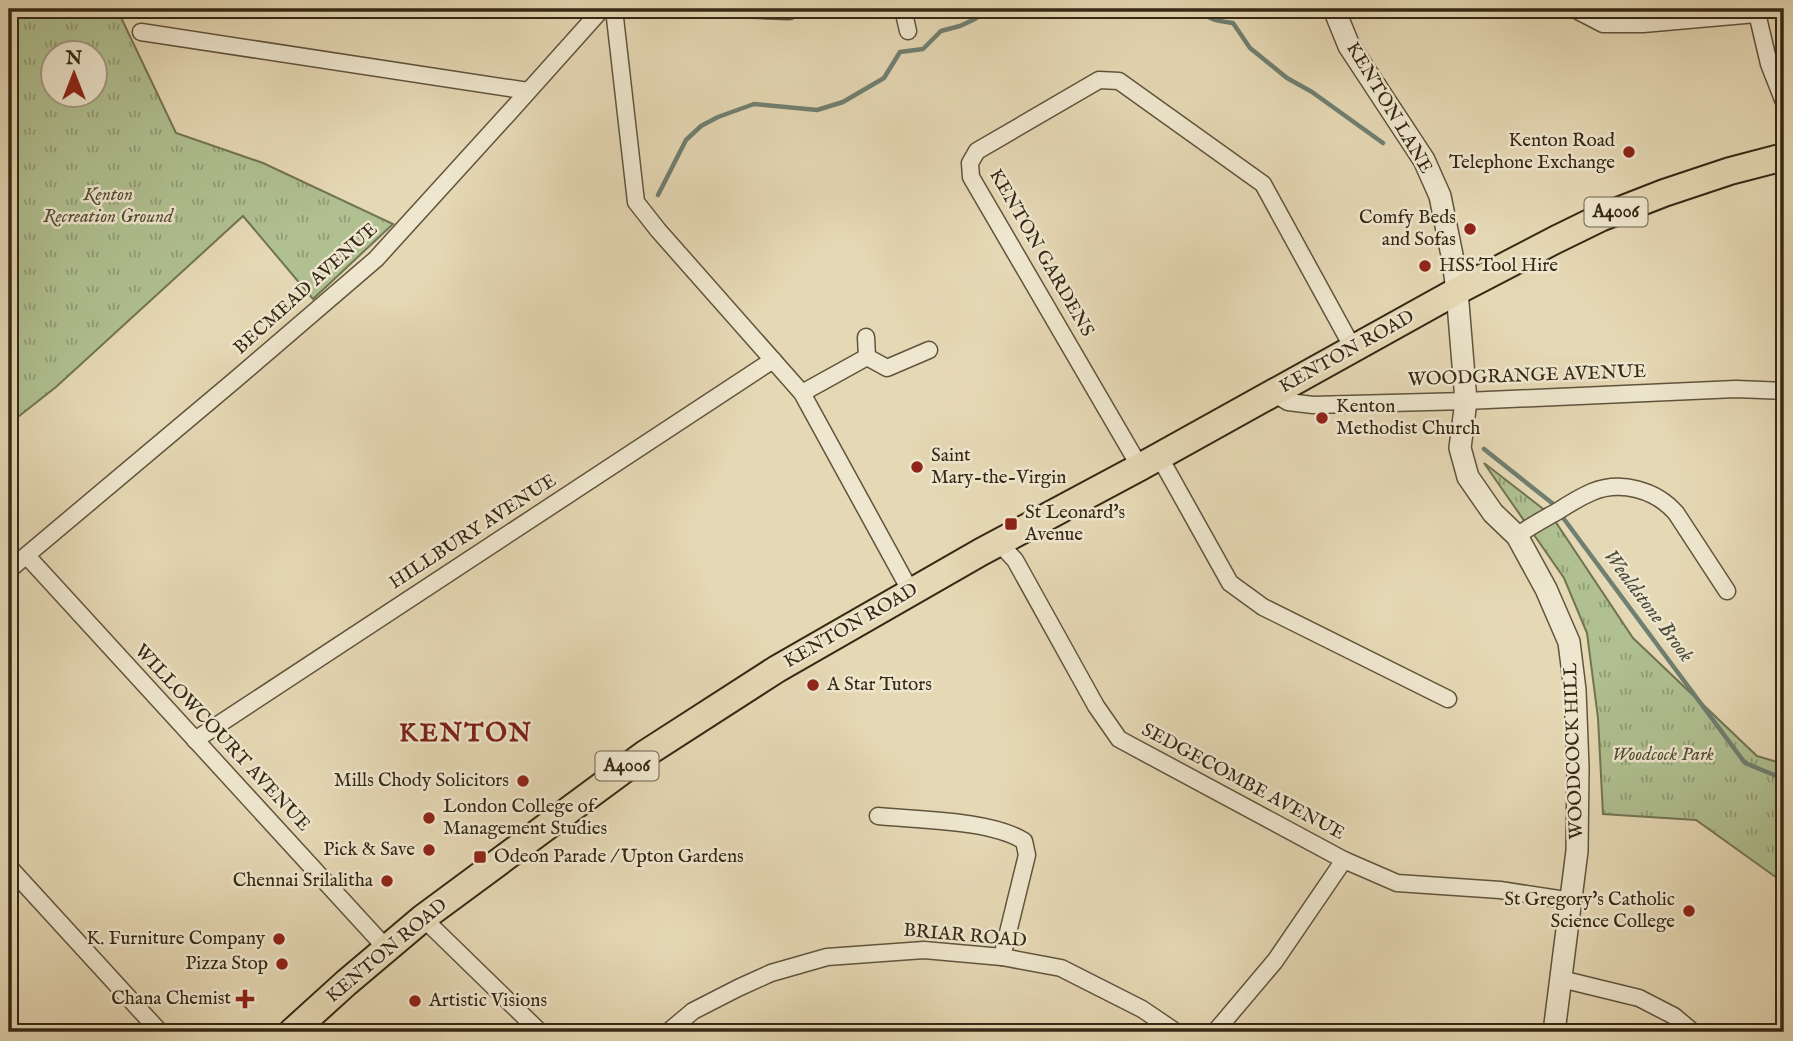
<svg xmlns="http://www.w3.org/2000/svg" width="1793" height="1041" viewBox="0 0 1793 1041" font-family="'IM FELL English',serif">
<defs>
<pattern id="park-tufts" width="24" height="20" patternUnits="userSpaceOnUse" patternTransform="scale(1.75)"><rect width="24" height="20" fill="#b0c091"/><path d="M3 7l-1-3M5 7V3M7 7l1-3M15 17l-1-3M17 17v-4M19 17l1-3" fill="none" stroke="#909c75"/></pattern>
</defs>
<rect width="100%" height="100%" fill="#e5d8b4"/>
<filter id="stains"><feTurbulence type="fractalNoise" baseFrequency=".00286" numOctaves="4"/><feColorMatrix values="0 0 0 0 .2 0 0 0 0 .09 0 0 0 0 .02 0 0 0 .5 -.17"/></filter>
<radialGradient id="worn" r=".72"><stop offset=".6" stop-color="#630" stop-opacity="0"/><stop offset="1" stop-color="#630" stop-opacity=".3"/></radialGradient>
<g fill="url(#park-tufts)" stroke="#727453" stroke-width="2" fill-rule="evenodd">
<path d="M9,9h108l59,124 87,30 130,61 -80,75 -70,-83 -187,171 -47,37zM52,52h42v42h-42z"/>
<polygon points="1484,463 1551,515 1633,638 1757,756 1784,764 1784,883 1696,820 1603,814 1598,718 1587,633 1564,578"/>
</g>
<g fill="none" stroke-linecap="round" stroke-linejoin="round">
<g stroke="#6f7f71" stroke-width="4.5">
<path d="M1198,9c10,11 21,12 35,14l17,25 37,30 25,14 71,51"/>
<polyline points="658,195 686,140 701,126 718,117 754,104 817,110 843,102 884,78 900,52 923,49 941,31 960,26 975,19 990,9"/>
<polyline points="1484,449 1552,503 1556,508"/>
<polyline points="1561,515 1745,763 1784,779"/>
</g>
<g stroke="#61543d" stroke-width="19">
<g id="minor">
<polyline points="614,9 636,202 658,230 802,393 911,592"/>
<polyline points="740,9 789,11"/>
<polyline points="903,9 908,31"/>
<polyline points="1574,9 1603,24 1643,24 1756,14"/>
<polyline points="1756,9 1769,64 1784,102"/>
<polyline points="141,32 528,91"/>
<polyline points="866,337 867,357 887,368 929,350"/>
<polyline points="802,393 867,357"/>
<polyline points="1273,393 1288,402 1313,405 1466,401 1736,389 1784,391"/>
<polyline points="1159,456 1230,583 1263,607 1448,699"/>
<polyline points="1140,467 971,177 970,163 977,151 1099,80 1119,81 1263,184 1354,350"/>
<path d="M1517,536c13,-10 27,-17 41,-25 11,-7 22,-14 34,-19 29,-12 64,-2 84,21l51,78"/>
<polyline points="999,543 1015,560 1096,706 1119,739 1344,860 1397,883 1500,890 1572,901"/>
<polyline points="27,556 386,948"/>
<polyline points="9,570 235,380 376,259 507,115 602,9"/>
<polyline points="195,740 773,360"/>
<path d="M878,816c40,4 113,4 146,25l3,14 -25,102"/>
<polyline points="9,867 160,1032"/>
<polyline points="423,918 540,1032"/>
<polyline points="1561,979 1639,998 1674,1016 1693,1032"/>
<polyline points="668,1032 693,1011 738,988 771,973 827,957 924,950 1002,957 1061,968 1142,1009 1176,1032"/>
<polyline points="1215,1032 1275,961 1344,860"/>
</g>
</g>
<g stroke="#61543d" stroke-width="24">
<polyline id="tertiary" points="1334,9 1349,46 1424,160 1440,196 1453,260 1457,291 1466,401 1460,448 1468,477 1493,513 1517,536 1546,589 1569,642 1575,690 1578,767 1577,851 1554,1032"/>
</g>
<g stroke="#352815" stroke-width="30">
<polyline id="primary" points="292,1032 346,983 423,918 645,754 777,669 981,552 1140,467 1457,291 1555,240 1600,218 1664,193 1730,171 1784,157"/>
</g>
<use href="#minor" stroke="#eee6ce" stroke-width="16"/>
<use href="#tertiary" stroke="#eee6ce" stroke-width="21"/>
<use href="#primary" stroke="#e5d8b4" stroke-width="26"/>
</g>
<g fill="#8f2418" stroke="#eee6ce" stroke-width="2.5">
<circle cx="1629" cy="152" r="7"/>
<circle cx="1470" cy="229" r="7"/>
<circle cx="1425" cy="266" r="7"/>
<circle cx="1322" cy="418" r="7"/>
<circle cx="917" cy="467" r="7"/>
<rect x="1004" y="517" width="14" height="14" rx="3.5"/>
<circle cx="813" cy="685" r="7"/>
<circle cx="523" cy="781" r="7"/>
<circle cx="429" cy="818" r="7"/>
<circle cx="429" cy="850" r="7"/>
<rect x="473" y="850" width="14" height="14" rx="3.5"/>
<circle cx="387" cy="881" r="7"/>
<circle cx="1689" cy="911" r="7"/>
<circle cx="279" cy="939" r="7"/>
<circle cx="282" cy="964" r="7"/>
<path d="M241.5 988.5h7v7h7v7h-7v7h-7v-7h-7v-7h7z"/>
<circle cx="415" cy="1001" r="7"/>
</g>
<g text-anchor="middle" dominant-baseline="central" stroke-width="5" stroke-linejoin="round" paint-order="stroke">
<g fill="#eee6ce" stroke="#6c614c" stroke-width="2">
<rect x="1584.5" y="197.5" width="63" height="29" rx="5"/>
<rect x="595.5" y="751.5" width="63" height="29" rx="5"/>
</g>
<g font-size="18" font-weight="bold" fill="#352815">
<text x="1616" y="212">A4006</text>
<text x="627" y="766">A4006</text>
</g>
<g font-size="19" fill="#352815" stroke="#eee6ce">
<text transform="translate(1389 108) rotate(59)">KENTON LANE</text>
<text transform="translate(1041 253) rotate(60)">KENTON GARDENS</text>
<text transform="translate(306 289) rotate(-42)">BECMEAD AVENUE</text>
<text transform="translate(1347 352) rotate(-29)">KENTON ROAD</text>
<text transform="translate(1527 376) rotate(-2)">WOODGRANGE AVENUE</text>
<text transform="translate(473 532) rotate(-33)">HILLBURY AVENUE</text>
<text transform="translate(851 626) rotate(-30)">KENTON ROAD</text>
<text transform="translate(222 738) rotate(47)">WILLOWCOURT AVENUE</text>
<text transform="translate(1574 751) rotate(-92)">WOODCOCK HILL</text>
<text transform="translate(1243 782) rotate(28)">SEDGECOMBE AVENUE</text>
<text transform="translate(965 936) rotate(5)">BRIAR ROAD</text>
<text transform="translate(387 951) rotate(-40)">KENTON ROAD</text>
</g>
<g font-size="19" fill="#352815" stroke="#eee6ce" text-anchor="end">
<text x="1615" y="141">Kenton Road<tspan x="1615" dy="22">Telephone Exchange</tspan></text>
<text x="1456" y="218">Comfy Beds<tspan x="1456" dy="22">and Sofas</tspan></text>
<text x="1439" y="266" text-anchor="start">HSS Tool Hire</text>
<text x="1336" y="407" text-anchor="start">Kenton<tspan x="1336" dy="22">Methodist Church</tspan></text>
<text x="931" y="456" text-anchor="start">Saint<tspan x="931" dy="22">Mary-the-Virgin</tspan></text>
<text x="1025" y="513" text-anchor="start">St Leonard's<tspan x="1025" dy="22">Avenue</tspan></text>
<text x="827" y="685" text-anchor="start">A Star Tutors</text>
<text x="509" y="781">Mills Chody Solicitors</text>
<text x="443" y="807" text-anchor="start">London College of<tspan x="443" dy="22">Management Studies</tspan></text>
<text x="415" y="850">Pick &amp; Save</text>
<text x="494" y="857" text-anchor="start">Odeon Parade / Upton Gardens</text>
<text x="373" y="881">Chennai Srilalitha</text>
<text x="1675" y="900">St Gregory's Catholic<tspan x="1675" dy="22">Science College</tspan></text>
<text x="265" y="939">K. Furniture Company</text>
<text x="268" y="964">Pizza Stop</text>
<text x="231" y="999">Chana Chemist</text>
<text x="429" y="1001" text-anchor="start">Artistic Visions</text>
</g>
<g font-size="19" font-style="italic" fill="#544e34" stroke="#eee6ce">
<text x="108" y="195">Kenton<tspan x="108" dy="22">Recreation Ground</tspan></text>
<text x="1663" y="755">Woodcock Park</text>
</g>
<g font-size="21" font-style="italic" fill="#4d4c3c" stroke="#eee6ce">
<text transform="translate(1648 606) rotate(53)">Wealdstone Brook</text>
</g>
<g font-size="26" font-weight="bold" letter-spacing="2" fill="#7a1f14" stroke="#eee6ce">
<text x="466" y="733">KENTON</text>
</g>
</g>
<rect width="1793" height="1041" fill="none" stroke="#e5d8b4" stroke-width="35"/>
<rect x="10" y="10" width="1772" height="1020" fill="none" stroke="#352815" stroke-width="3.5"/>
<rect x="18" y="18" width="1758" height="1006" fill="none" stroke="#352815" stroke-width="2"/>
<g transform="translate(74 74)"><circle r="33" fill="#eee6ce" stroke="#a49a84" stroke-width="2"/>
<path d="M0-5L12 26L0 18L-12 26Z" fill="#8f2418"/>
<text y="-10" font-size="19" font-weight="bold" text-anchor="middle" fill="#352815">N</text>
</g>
<rect width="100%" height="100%" filter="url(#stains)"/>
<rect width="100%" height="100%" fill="url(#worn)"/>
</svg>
